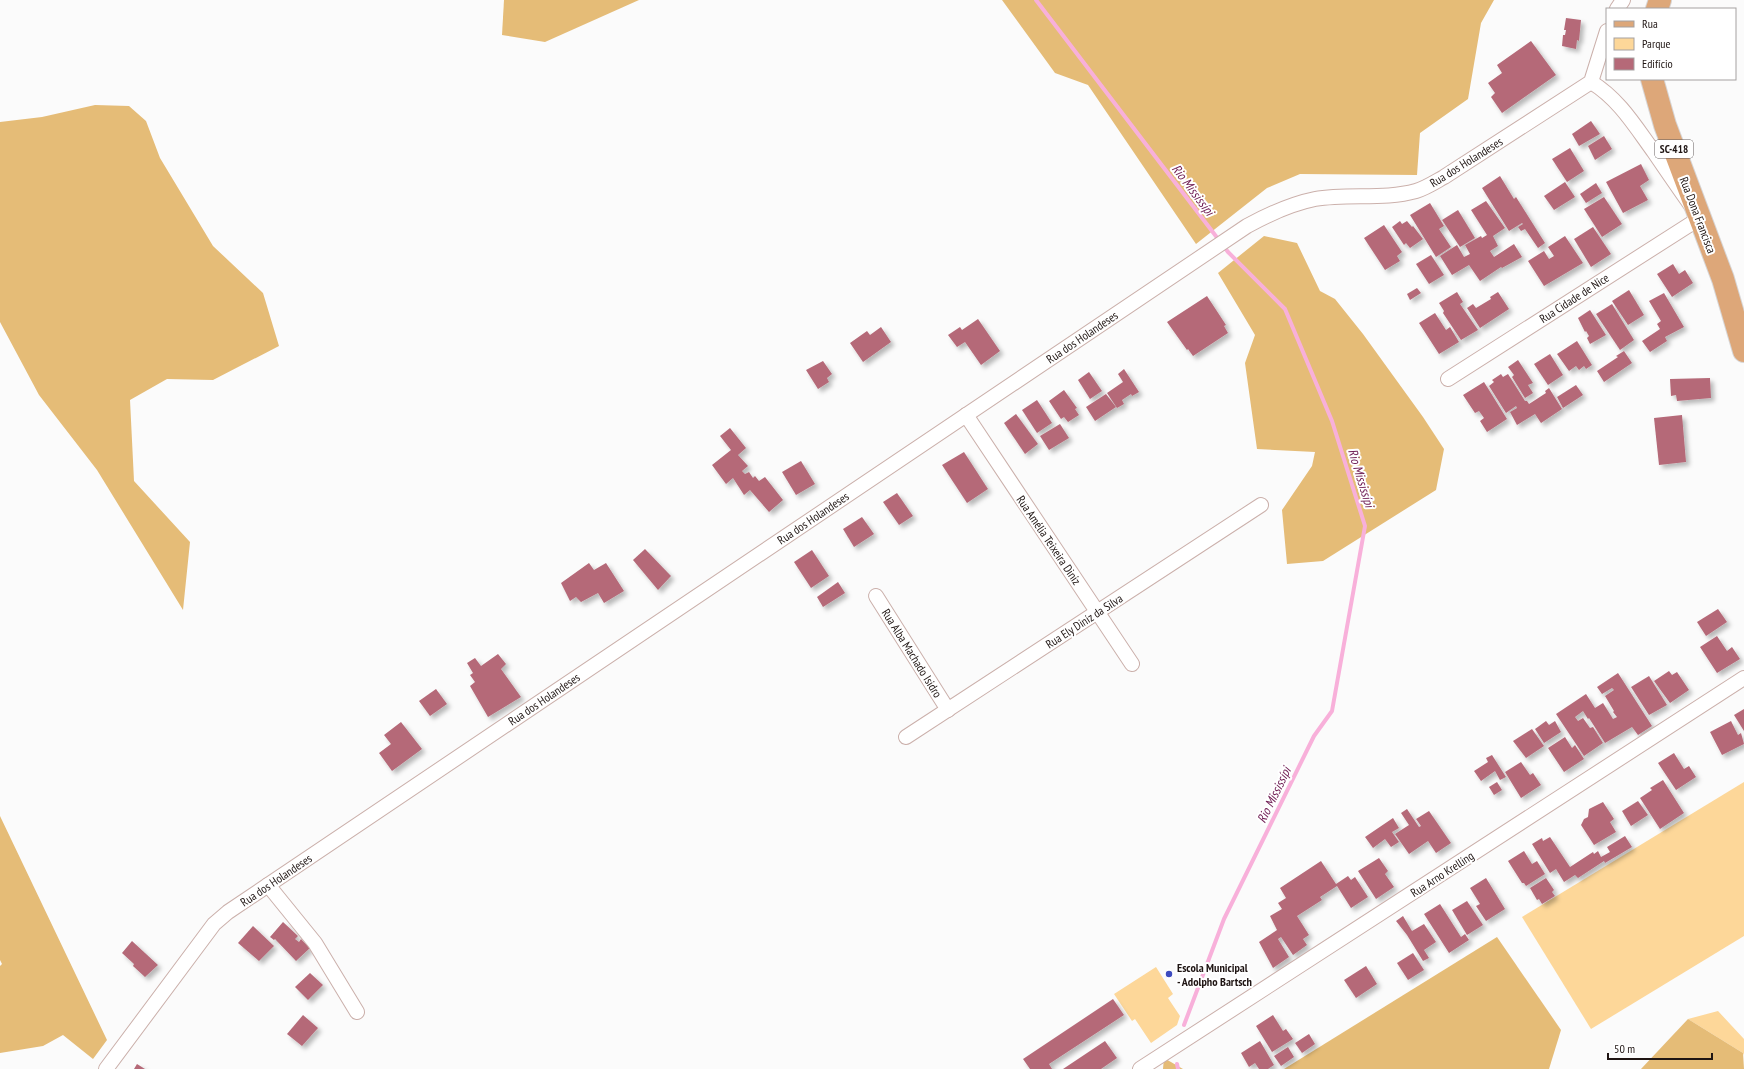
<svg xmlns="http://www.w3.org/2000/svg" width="1744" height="1069" viewBox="0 0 1744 1069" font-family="'PT Sans Narrow',sans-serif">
<defs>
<filter id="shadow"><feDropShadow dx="3.5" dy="3.5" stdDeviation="2" flood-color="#0004"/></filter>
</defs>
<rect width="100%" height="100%" fill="#fbfbfb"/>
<g fill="#fdd799">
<polygon points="1744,782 1744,936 1591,1029 1522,917"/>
<polygon points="1156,967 1173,994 1168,998 1180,1016 1177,1025 1151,1043 1135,1019 1132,1021 1114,994"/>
<polygon points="1718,1011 1744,1039 1744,1055 1743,1053 1688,1019"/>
</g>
<g fill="#e5bc77">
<polygon points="504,0 639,0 545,42 502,35"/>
<polygon points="1002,0 1494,0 1481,23 1468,99 1420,133 1417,175 1300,174 1267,188 1196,244 1088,85 1055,73"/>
<polygon points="95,105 129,106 146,121 160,158 213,246 263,293 279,346 213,380 167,379 130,400 134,481 190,542 183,610 97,470 39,395 0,322 0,122 42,117"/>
<polygon points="1264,236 1297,243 1320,291 1335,299 1363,334 1423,417 1444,449 1436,490 1323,561 1287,564 1282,510 1312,466 1315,452 1257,449 1245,363 1255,335 1218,273"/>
<polygon points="0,816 107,1040 93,1059 63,1035 43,1046 0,1053 0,966 2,964 0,960"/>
<polygon points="1497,937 1561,1030 1549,1069 1284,1069"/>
<polygon points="1688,1019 1743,1053 1744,1069 1641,1069"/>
<polygon points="1164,1058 1183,1069 1163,1069"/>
</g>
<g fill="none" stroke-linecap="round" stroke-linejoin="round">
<g stroke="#f8b0da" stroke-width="4">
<polyline points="1036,0 1228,252 1285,309 1332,421 1365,526 1332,711 1314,736 1224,919 1184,1025"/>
<polyline points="1177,1064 1178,1069"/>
</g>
</g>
<g fill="#b56978" filter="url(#shadow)">
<polygon points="1566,18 1581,20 1579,41 1577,40 1576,49 1562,46 1563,35 1565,35 1566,30 1564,30"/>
<polygon points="1531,41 1556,75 1502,113 1491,97 1495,93 1488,83 1502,73 1497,65"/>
<polygon points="1591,121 1600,134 1579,146 1572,134"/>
<polygon points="1604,136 1612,149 1595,160 1588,146"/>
<polygon points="1570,148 1584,171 1567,182 1552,159"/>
<polygon points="1641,164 1649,180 1640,186 1648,200 1623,213 1606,182"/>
<polygon points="1500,176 1514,199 1516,197 1545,243 1538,248 1525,229 1521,231 1518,227 1523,224 1522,223 1509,231 1482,188"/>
<polygon points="1565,182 1575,197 1554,210 1544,196"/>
<polygon points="1596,183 1602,193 1586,203 1580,194"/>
<polygon points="1604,197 1622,224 1602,237 1584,209"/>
<polygon points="1486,201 1505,228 1493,236 1498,246 1490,251 1494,257 1514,244 1522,257 1502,268 1501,267 1480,281 1469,265 1452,275 1440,256 1457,245 1464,257 1470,254 1465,245 1481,236 1482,238 1487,235 1471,210"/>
<polygon points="1430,203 1444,226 1439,229 1451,247 1436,257 1410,215"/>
<polygon points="1458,210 1475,238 1460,247 1442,220"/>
<polygon points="1400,221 1402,224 1407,221 1412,227 1413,226 1423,239 1410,248 1406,243 1404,245 1392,227"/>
<polygon points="1384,225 1402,252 1397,256 1400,261 1385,270 1364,238"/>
<polygon points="1593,227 1611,254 1591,267 1574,239"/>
<polygon points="1565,236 1583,263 1544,286 1528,261 1544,251 1549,259 1554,256 1548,247"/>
<polygon points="1431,255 1444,275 1429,284 1416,264"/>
<polygon points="1673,264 1679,274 1685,270 1693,283 1672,297 1657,274"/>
<polygon points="1417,288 1421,293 1410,300 1407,294"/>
<polygon points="1629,290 1644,315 1628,325 1612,301"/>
<polygon points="1457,292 1463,302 1460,304 1478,330 1461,340 1443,313 1444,311 1439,303"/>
<polygon points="1498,292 1509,309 1480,328 1467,308 1473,304 1476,308 1491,299 1490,297"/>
<polygon points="1664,293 1684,327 1665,337 1667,341 1650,352 1642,341 1660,329 1657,324 1661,321 1649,301"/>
<polygon points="1207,296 1226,325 1224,326 1228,333 1193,356 1188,349 1187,350 1167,322"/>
<polygon points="1612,304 1634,340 1620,350 1596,314"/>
<polygon points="1590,310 1606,335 1590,344 1587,338 1589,336 1586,331 1585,332 1578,318"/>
<polygon points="1435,313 1446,330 1450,327 1459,342 1439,354 1419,323"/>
<polygon points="978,319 1000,351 981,365 965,342 957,347 948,335 960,327 962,330"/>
<polygon points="881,327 891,342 863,362 850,343 867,331 870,335"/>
<polygon points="1577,341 1592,365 1586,369 1584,366 1579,370 1576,366 1569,371 1557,354"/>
<polygon points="1624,351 1632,363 1604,382 1597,371 1618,357 1616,356"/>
<polygon points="1550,354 1563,375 1548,385 1534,364"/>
<polygon points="1518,360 1533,383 1528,385 1533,393 1525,398 1512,377 1514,375 1508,367"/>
<polygon points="823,361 832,374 827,378 829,382 818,389 806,370"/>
<polygon points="1124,369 1139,392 1132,396 1131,394 1122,400 1124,404 1117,408 1107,393 1123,382 1118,374"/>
<polygon points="1089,372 1102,391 1090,399 1078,380"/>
<polygon points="1501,374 1503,377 1508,374 1525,401 1527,401 1529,404 1546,393 1545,391 1549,388 1562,409 1541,423 1535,414 1517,425 1510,412 1517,408 1516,406 1506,413 1489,386 1494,382 1492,380"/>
<polygon points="1710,378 1711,398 1677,401 1676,395 1671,396 1670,379"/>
<polygon points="1484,382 1507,419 1487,432 1480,421 1484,418 1479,411 1475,413 1463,395"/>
<polygon points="1576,385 1583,395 1563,408 1557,397"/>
<polygon points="1064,390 1077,408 1075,409 1079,415 1068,422 1064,417 1061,419 1049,401"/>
<polygon points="1106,394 1116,407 1095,421 1086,407"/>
<polygon points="1037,400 1052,423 1037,433 1022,410"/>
<polygon points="1016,414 1038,444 1025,454 1004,423"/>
<polygon points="1682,415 1686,462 1659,465 1654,418"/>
<polygon points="1060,424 1069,438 1049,450 1040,436"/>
<polygon points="730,428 746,448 738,455 748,466 742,471 745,474 749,472 753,478 755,476 759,481 765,477 783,500 769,512 750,490 744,495 733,478 726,484 712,465 731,450 720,436"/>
<polygon points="964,452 988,489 967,503 942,465"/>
<polygon points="801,461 815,484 796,495 782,472"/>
<polygon points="897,493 913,516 899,525 883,502"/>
<polygon points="862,517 874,534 854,547 843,529"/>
<polygon points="645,549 671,576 658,590 633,560"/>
<polygon points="812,550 829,576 811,588 794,562"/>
<polygon points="589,563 594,570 606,563 624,591 604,603 598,593 581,602 576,597 570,601 561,583"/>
<polygon points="838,582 845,593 823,607 817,597"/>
<polygon points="1718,609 1727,622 1706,636 1697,622"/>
<polygon points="1717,636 1727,651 1732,647 1740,659 1717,673 1700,647"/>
<polygon points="498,654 506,664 501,669 521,697 488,717 470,686 475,682 470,675 473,673 467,663 475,658 481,666"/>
<polygon points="1669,671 1672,675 1677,672 1689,690 1670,703 1654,681"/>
<polygon points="1618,673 1652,726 1638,735 1632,727 1605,743 1589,718 1588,719 1583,711 1575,717 1578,721 1583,718 1590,728 1593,727 1603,743 1584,756 1556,714 1586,694 1595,708 1603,703 1613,719 1617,717 1613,712 1614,711 1605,696 1614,690 1612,688 1602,694 1597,687"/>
<polygon points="1649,676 1667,705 1649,715 1631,687"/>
<polygon points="436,689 447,704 430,716 419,701"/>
<polygon points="1744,709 1744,731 1734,715"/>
<polygon points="1546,721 1549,725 1555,721 1561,732 1544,743 1535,729"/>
<polygon points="1731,721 1738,735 1741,733 1744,744 1722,755 1710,732"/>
<polygon points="401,722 422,749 392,771 379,753 391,744 384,735"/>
<polygon points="1532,729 1544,746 1526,758 1513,741"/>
<polygon points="1565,737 1572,748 1575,745 1584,759 1564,772 1548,748"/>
<polygon points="1674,753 1684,769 1689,766 1696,777 1676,790 1658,763"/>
<polygon points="1492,755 1506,777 1500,780 1495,771 1481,781 1474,771 1488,762 1486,758"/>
<polygon points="1521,762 1530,775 1533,773 1541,785 1521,798 1505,772"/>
<polygon points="1663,780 1684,813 1660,829 1640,798 1652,790 1650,788"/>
<polygon points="1497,782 1502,790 1494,795 1489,787"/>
<polygon points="1638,801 1648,815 1631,826 1622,811"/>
<polygon points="1603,802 1614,819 1610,822 1616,832 1594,845 1581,825 1584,819 1588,817 1589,809"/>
<polygon points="1407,809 1419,827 1421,826 1416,819 1429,811 1451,843 1436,853 1428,841 1409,854 1395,834 1409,825 1401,813"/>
<polygon points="1393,818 1399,828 1392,832 1399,842 1391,847 1385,839 1373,848 1365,837"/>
<polygon points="1625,836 1632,847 1605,863 1604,861 1578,878 1575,875 1564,882 1556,869 1550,873 1532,844 1542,838 1543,841 1550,837 1570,867 1593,852 1594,854 1598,851 1601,857 1610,852 1607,847"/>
<polygon points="1524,851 1532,864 1537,861 1545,874 1526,886 1524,883 1522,883 1508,861"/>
<polygon points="1379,858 1388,871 1385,874 1394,887 1376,899 1358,871"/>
<polygon points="1321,861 1336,884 1348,876 1351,880 1355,877 1368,897 1351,908 1337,886 1320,897 1322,900 1297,916 1309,935 1303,939 1307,945 1293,955 1281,937 1278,939 1289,957 1273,968 1259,942 1277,930 1270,916 1282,909 1278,903 1286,898 1280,888"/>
<polygon points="1486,878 1505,909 1486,921 1476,906 1480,904 1470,888"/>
<polygon points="1546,878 1554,890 1552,892 1555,896 1542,904 1539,899 1537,900 1530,888"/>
<polygon points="1467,901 1483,925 1467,935 1452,910"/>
<polygon points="1440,904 1461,937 1465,934 1469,940 1449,953 1424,914"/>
<polygon points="1403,916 1412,931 1424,924 1436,942 1424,950 1429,958 1423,961 1407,935 1396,921"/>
<polygon points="283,922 298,936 295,939 299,942 301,939 310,948 296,961 275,939 274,940 270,937"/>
<polygon points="253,926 274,946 259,961 238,943"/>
<polygon points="132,941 158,965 145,977 133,966 134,964 122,953"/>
<polygon points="1413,953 1424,970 1408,980 1397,963"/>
<polygon points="1366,966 1377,984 1356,998 1344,980"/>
<polygon points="310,973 323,985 308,1000 295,987"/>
<polygon points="1113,999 1124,1015 1049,1064 1052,1069 1030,1069 1023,1059"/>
<polygon points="303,1015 318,1028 302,1046 287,1034"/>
<polygon points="1273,1015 1283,1031 1286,1029 1293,1039 1272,1052 1256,1026"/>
<polygon points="1309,1034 1315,1044 1302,1053 1295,1043"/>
<polygon points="1105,1041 1117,1058 1101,1069 1063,1069"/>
<polygon points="1260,1041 1274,1065 1268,1069 1259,1069 1255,1063 1249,1067 1241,1053"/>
<polygon points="1288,1047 1294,1057 1281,1066 1274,1056"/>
<polygon points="137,1064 145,1069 134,1069"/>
</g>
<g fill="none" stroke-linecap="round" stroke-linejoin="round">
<g stroke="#cbb0ab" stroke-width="16">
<g id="minor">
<polyline points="1617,9 1623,0"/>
<path d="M1448,379l252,-161c-16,-22 -31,-44 -46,-66 -19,-26 -35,-53 -63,-70"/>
<polyline points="966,415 1132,664"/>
<polyline points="876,596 948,710"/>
<polyline points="906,737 1261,505"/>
<polyline points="268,885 315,943 357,1012"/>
<path d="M106,1069l108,-145 14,-12 1019,-686c22,-12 43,-22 68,-27 33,-6 69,1 101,-8 10,-3 19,-9 28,-14l147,-95 16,-51"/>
<polyline points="1140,1069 1744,678"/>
</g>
</g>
<g stroke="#d7d5d5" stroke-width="24">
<g id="primary">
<polyline points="1657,9 1660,0"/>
<polyline points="1652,79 1665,125 1723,279 1744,351"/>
</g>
</g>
<use href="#minor" stroke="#fff" stroke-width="14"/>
<use href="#primary" stroke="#dda779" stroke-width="22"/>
</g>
<circle fill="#3d4bbf" stroke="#fff" stroke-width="1.5" cx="1169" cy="974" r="4"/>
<g text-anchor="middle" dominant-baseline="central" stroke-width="4" stroke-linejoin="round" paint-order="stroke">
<rect fill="#fff" stroke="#625b5a" stroke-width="1" x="1655" y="140" width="38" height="18" rx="3"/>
<g font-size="11" font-weight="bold" fill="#1f1513">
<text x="1674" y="149">SC-418</text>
</g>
<g font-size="12" fill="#1f1513" stroke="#fff">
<text transform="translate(1466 162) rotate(-32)">Rua dos Holandeses</text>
<text transform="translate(1698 215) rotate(69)">Rua Dona Francisca</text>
<text transform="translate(1574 298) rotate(-33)">Rua Cidade de Nice</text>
<text transform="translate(1082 337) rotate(-34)">Rua dos Holandeses</text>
<text transform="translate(813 518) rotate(-34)">Rua dos Holandeses</text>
<text transform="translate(1049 540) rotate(56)">Rua Amélia Teixeira Diniz</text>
<text transform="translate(1084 621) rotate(-33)">Rua Ely Diniz da Silva</text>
<text transform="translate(912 653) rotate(58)">Rua Alba Machado Isidro</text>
<text transform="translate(544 699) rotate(-34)">Rua dos Holandeses</text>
<text transform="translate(1442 874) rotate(-33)">Rua Arno Krelling</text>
<text transform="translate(276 880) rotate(-34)">Rua dos Holandeses</text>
</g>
<g font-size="12" font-weight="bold" fill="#1f1513" stroke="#fff" text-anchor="start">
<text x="1177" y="967">Escola Municipal<tspan x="1177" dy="14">- Adolpho Bartsch</tspan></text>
</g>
<g font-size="13" font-style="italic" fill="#712056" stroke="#fff">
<text transform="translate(1193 190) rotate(53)">Rio Mississípi</text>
<text transform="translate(1361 478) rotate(73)">Rio Mississípi</text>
<text transform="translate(1274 795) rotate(-64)">Rio Mississípi</text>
</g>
</g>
<rect x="1606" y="8" width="130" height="72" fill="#ffffff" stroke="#a5a1a1"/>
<rect x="1614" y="21" width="20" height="6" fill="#dda779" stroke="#a5a1a1"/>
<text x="1642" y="28" font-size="12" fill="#1f1513">Rua</text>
<rect x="1614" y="38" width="20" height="12" fill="#fdd799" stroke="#a5a1a1"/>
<text x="1642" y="48" font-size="12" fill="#1f1513">Parque</text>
<rect x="1614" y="58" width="20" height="12" fill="#b56978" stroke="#a5a1a1"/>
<text x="1642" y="68" font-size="12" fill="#1f1513">Edifício</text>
<path d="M1608 1053v6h104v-6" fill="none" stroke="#1f1513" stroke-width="2"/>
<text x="1614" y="1053" font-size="12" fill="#1f1513" stroke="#ffffff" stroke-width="3" paint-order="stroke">50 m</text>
</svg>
